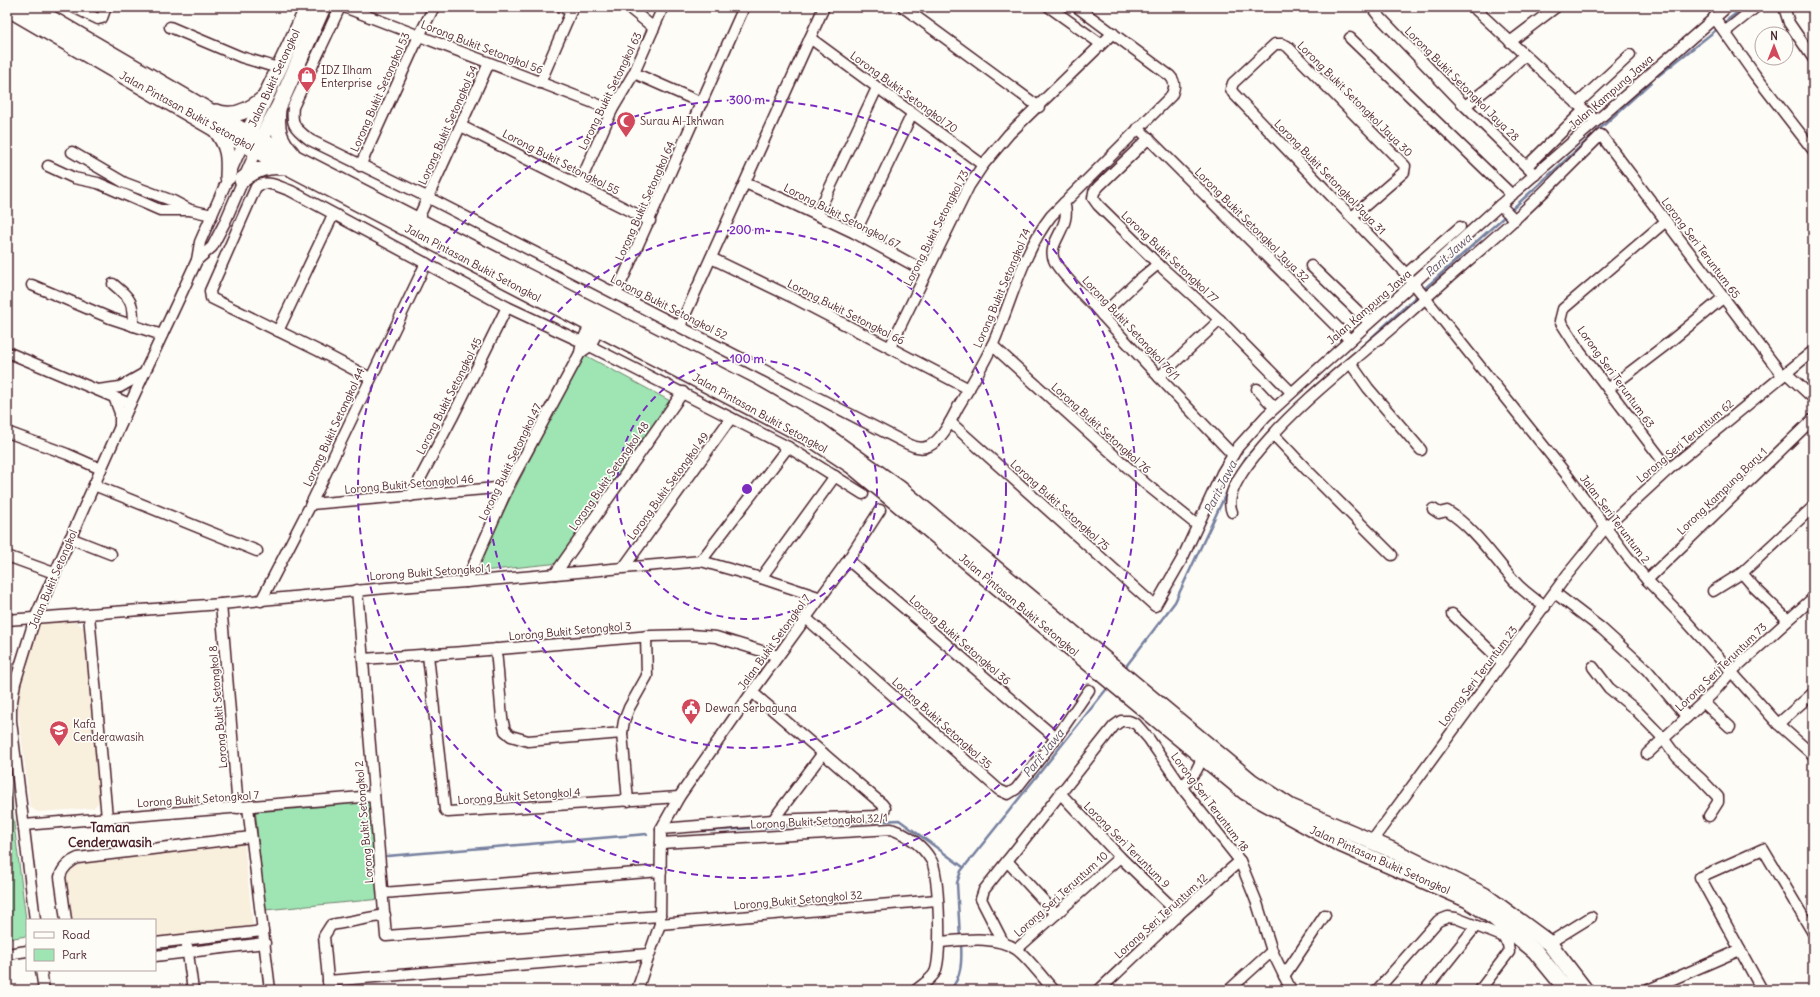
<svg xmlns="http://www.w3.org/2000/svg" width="1820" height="997" viewBox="0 0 1820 997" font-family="Delius,sans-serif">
<rect width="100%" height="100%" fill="#fdfcf7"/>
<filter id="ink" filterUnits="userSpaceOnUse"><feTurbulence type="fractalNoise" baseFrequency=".025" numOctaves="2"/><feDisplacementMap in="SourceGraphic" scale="8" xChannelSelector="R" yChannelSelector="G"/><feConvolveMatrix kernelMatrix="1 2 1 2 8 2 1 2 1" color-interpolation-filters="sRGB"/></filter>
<g filter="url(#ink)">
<g fill="#f8efdd">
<polygon points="74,620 86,630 100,801 93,808 38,812 30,807 16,692 41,621"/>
<polygon points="243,834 253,927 155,939 155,920 61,920 57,871 63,857 72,854"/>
</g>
<g fill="#9ee5b3" stroke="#74826f">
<polygon points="583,354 672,402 560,563 473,572"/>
<polygon points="7,783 9,784 27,928 27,936 7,939"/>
<polygon points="371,797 381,899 265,910 255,807"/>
</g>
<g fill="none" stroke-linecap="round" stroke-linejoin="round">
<g stroke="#76809f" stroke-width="2.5">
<polyline points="1725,22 1744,7"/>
<polyline points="1658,76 1716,30"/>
<polyline points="1510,211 1651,82"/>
<polyline points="1422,291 1506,215"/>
<polyline points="1356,352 1419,294"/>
<polyline points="1232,481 1247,456 1273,428"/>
<polyline points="1124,669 1175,602 1230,485"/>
<polyline points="703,831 899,820 963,867"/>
<polyline points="387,856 647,834"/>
<polyline points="960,938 957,883 961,871 1109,686"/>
<path d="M950,990c12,-13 12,-30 11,-47"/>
</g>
<g stroke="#4a1f2b" stroke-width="13">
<g id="street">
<polyline points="73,7 98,19 102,18 106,7"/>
<path d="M340,7l-47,100c-2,19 2,21 17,33l119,58 475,244c8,4 16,8 25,4 14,-7 22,-26 29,-39 12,-20 24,-40 34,-61 19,-42 30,-93 59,-130l120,-120c4,-8 5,-14 -1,-20l-93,-69"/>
<polyline points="344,7 612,110"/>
<polyline points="562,7 571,11"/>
<polyline points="628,7 654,28"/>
<polyline points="903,7 1039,107"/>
<polyline points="1049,7 1101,44"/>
<polyline points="1374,7 1374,10 1377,14 1465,106 1535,175"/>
<polyline points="1473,7 1596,121"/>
<polyline points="1784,7 1789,23 1813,58"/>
<polyline points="1714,17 1755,75 1813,150"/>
<polyline points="170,27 241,57 278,68"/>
<polyline points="1726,31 1756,7"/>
<polyline points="810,38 983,165"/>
<polyline points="1350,38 1512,195"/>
<polyline points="1510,42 1556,7"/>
<polyline points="634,73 702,103"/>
<polyline points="540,83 573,7"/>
<polyline points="1577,104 1630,55"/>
<polyline points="1465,106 1492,85 1524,56"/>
<polyline points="461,126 650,221"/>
<polyline points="1138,128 1350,340"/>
<polyline points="1149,138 1099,186 1094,192 1093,198 1098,205 1158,264 1220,320 1291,392"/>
<polyline points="72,152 125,183 173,201 190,210"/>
<polyline points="1525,164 1530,163 1584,110"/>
<polyline points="48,166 74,178 98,183 160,210 190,210 212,215"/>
<polyline points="360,166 419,36 434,7"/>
<polyline points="745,183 783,199 855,233 926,272"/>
<polyline points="579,185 612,110 634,73 663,7"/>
<path d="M1064,203c9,23 -18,40 -10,57 4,11 30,36 40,46 45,51 92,100 139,149"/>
<polyline points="1500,205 1515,220"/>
<polyline points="817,215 877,88"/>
<polyline points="1352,217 1404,172 1405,166 1287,46 1282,44 1275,44 1233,83 1231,89 1233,93 1406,274 1570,479 1627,556 1647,580 1679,613 1778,724 1813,755"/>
<polyline points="417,221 489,63"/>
<polyline points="1666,221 1563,309 1560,321 1580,352 1669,469"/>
<polyline points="855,233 912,114"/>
<polyline points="711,258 798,300 969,389"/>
<polyline points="197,260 212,247 225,222 256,150"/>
<polyline points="1311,266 1369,322"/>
<polyline points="1406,274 1460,227"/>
<path d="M113,284c19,16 20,17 20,42"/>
<polyline points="32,285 110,318 162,335"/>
<polyline points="616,294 744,7"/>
<polyline points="1102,315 1140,279 1158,264"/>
<polyline points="590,325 582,342 580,353 590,346 599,329"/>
<polyline points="680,326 824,7"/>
<polyline points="278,331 333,215"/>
<polyline points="992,345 1147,485 1197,525"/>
<polyline points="890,347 969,186 983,165 1009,134 1113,33"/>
<polyline points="7,352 130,404"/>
<polyline points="1351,364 1368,388 1421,450"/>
<polyline points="1786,373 1813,398"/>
<polyline points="1159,377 1220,320"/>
<path d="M370,378l-51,-27 -108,-53 -1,-7 46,-104c11,-8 23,0 35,4l216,116 75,35 206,105 75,47"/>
<polyline points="1257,389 1274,407"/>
<polyline points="1608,389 1667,344 1724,297"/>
<polyline points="98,390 120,387 143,374"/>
<polyline points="114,397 120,413 120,425"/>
<polyline points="950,422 1155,606 1182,559 1222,473 1238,447 1266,416 1500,205 1727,7"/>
<polyline points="7,432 67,454 101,469"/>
<polyline points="1274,435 1307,470 1392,555"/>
<polyline points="94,485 257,551"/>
<polyline points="411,496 452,418 507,307"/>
<polyline points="311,504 508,487"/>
<path d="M1433,509l6,4 8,-2c28,17 47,48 69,72 8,9 19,16 29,24"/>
<path d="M1232,512c-9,-19 18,-51 30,-65 43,-51 99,-91 148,-135 34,-31 70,-61 104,-92 30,-27 58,-57 87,-85l181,240"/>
<polyline points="70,538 111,554"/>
<polyline points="7,556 54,573"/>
<polyline points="848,560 1056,738"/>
<polyline points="701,561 788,447"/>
<polyline points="624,567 731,418"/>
<polyline points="555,574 683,392"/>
<polyline points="761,578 835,476"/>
<polyline points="1647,580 1813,419"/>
<polyline points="466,582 508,487 580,353"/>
<polyline points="357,590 386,936 660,916"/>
<polyline points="1713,591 1742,573"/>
<polyline points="1555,593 1602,629 1647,670 1687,717"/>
<polyline points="261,601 311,504 426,263"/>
<polyline points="221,604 238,808"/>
<polyline points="1452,614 1503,663"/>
<polyline points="89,615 107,818"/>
<polyline points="806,618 999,790 1008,794 1016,789 1056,738 1089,690"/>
<polyline points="7,620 221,604 386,588 466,582 701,561 761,578 821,598"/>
<polyline points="1788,620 1754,587 1742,573 1813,507"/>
<polyline points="496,649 502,718 505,731 511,736 528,741 622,733"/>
<polyline points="428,655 445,810 448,812 679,797"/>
<polyline points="363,659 464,652 651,636 691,635 716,637 778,656"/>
<polyline points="1593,667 1609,688 1636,710 1663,738 1677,757 1701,779 1718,797 1718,802 1709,816"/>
<polyline points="1703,702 1730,727"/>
<polyline points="1778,724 1813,693"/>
<polyline points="1647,754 1712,694 1731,672 1813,598"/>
<polyline points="1182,787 1196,771 1203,757"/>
<polyline points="1060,793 1120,857 1179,914"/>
<polyline points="628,801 622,733 624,721 629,708 647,676 646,636"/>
<polyline points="248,807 270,990"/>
<polyline points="773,820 823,753"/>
<polyline points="24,825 374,796"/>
<polyline points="661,829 773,820 876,816 883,813 885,808 882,804 752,692"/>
<polyline points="1372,841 1567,575 1606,527 1669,469 1813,351"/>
<path d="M661,843l230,-14c17,6 31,16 40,31 8,11 12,102 3,114 -4,6 -12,11 -18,16"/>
<polyline points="1007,861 1056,914"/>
<polyline points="383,893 661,871"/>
<polyline points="35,920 11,721 11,708 15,683 35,618 130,404 197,260 200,242 243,144"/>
<path d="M66,920l-6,-43c2,-9 10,-16 18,-19l173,-21"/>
<polyline points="660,924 937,900"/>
<path d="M940,942c24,-2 55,-7 76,7 12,8 27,30 38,41"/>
<polyline points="1003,942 981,899 984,890 1114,726 1121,721 1129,721 1136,724 1149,739 1186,793 1240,861 1257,903 1272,951 1291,990"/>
<polyline points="155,943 263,931"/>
<polyline points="1549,943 1591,917"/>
<polyline points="187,946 193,990"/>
<polyline points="1017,949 1120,857"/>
<polyline points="7,954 27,951"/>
<polyline points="155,956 265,943"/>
<polyline points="41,970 44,990"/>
<polyline points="1284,976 1325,915"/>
<polyline points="328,981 649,954"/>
<polyline points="329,990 324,936 331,925 385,915"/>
<polyline points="637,990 660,924 661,829 679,797 752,692 848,560 880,510"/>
<polyline points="1099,990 1179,914 1240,861"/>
<polyline points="1229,990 1272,951"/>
<polyline points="1377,990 1438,921 1448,917 1456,918 1502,936 1508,944 1509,952 1480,990"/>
<polyline points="1425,990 1476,926"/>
<polyline points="1648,990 1740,950"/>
<polyline points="1762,990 1700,877 1763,849 1813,933"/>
</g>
</g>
<g stroke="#4a1f2b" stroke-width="18">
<g id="secondary">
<polyline points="31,7 249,134 754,393 820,431 899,488 1251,781 1291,807 1392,850 1484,895 1549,943 1585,990"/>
<polyline points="7,8 215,129 813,440 852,466 892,499 1103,675 1245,792 1340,844 1468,900 1493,917 1535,951 1567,990"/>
<path d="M278,109c-2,21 1,30 14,45"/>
<path d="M216,112c18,7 34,-2 47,-13"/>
<path d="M216,130c13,17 13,27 12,47"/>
<polyline points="244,142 308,7"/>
<polyline points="256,149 279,106 323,7"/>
<path d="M242,180c13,-11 26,-15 43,-13"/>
</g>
</g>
<use href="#street" stroke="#fdfcf7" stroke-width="10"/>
<use href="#secondary" stroke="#fdfcf7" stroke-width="15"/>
</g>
</g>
<g fill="none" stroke="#7b2cbf" stroke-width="2" stroke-dasharray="7 5">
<circle cx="747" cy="489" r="130"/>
<circle cx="747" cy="489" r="259"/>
<circle cx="747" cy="489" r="389"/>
</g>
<defs>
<g id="shop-pin" transform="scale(1)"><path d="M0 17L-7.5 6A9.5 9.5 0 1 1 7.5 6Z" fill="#d1495b" stroke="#fdfcf7"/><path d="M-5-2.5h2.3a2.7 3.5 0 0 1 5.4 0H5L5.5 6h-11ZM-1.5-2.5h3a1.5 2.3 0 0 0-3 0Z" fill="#fff"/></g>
<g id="mosque-pin" transform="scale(1)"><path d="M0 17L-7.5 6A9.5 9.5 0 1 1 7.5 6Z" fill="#d1495b" stroke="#fdfcf7"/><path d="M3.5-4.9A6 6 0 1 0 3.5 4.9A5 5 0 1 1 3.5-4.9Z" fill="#fff"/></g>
<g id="civic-pin" transform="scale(1)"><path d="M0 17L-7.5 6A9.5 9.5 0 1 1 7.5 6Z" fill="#d1495b" stroke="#fdfcf7"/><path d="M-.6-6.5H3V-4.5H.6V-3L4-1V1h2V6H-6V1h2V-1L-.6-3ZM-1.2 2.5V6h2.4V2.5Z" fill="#fff"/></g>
<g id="school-pin" transform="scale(1)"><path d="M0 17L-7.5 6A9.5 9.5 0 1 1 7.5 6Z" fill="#d1495b" stroke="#fdfcf7"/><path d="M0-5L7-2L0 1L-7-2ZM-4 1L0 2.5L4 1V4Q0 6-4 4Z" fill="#fff"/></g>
</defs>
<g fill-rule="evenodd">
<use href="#shop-pin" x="307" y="76"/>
<use href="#mosque-pin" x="626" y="121"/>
<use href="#civic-pin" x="691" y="708"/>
<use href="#school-pin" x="59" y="730"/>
</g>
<g text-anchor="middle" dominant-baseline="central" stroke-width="3.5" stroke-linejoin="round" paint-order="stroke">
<g font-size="11" fill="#4a1f2b" stroke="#fdfcf7">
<text transform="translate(482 47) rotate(21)">Lorong Bukit Setongkol 56</text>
<text transform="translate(274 78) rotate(-65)">Jalan Bukit Setongkol</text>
<text transform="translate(1462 84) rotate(45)">Lorong Bukit Setongkol Jaya 28</text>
<text transform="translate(610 91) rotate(-64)">Lorong Bukit Setongkol 63</text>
<text transform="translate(380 92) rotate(-66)">Lorong Bukit Setongkol 53</text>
<text transform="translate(904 92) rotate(36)">Lorong Bukit Setongkol 70</text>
<text transform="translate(1611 92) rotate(-41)">Jalan Kampung Jawa</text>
<text transform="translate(1355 99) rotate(45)">Lorong Bukit Setongkol Jaya 30</text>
<text transform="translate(187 111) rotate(29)">Jalan Pintasan Bukit Setongkol</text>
<text transform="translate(448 125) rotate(-66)">Lorong Bukit Setongkol 54</text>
<text transform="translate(561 162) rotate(27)">Lorong Bukit Setongkol 55</text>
<text transform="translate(1330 177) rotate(46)">Lorong Bukit Setongkol Jaya 31</text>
<text transform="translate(645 201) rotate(-66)">Lorong Bukit Setongkol 64</text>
<text transform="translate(842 216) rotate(27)">Lorong Bukit Setongkol 67</text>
<text transform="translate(1252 225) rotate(45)">Lorong Bukit Setongkol Jaya 32</text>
<text transform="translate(936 228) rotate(-63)">Lorong Bukit Setongkol 73</text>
<text transform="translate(1701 248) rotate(53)">Lorong Seri Teruntum 65</text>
<text transform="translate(1170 257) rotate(43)">Lorong Bukit Setongkol 77</text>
<text transform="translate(473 263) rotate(28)">Jalan Pintasan Bukit Setongkol</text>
<text transform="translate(1002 288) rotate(-67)">Lorong Bukit Setongkol 74</text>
<text transform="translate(669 307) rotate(27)">Lorong Bukit Setongkol 52</text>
<text transform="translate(1369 307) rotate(-41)">Jalan Kampung Jawa</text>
<text transform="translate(846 312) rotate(27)">Lorong Bukit Setongkol 66</text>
<text transform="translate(1131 328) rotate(47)">Lorong Bukit Setongkol 76/1</text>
<text transform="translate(1616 377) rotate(54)">Lorong Seri Teruntum 63</text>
<text transform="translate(449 396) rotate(-63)">Lorong Bukit Setongkol 45</text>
<text transform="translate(760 413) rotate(29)">Jalan Pintasan Bukit Setongkol</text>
<text transform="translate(334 427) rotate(-65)">Lorong Bukit Setongkol 44</text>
<text transform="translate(1101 428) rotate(42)">Lorong Bukit Setongkol 76</text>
<text transform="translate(1685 441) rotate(-40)">Lorong Seri Teruntum 62</text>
<text transform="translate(510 462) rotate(-64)">Lorong Bukit Setongkol 47</text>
<text transform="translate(609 476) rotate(-55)">Lorong Bukit Setongkol 48</text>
<text transform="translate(409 484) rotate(-5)">Lorong Bukit Setongkol 46</text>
<text transform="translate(668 486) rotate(-54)">Lorong Bukit Setongkol 49</text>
<text transform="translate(1722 491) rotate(-44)">Lorong Kampung Baru 1</text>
<text transform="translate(1060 505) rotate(42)">Lorong Bukit Setongkol 75</text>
<text transform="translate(1615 519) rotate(53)">Jalan Seri Teruntum 2</text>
<text transform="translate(430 572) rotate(-4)">Lorong Bukit Setongkol 1</text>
<text transform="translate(53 579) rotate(-67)">Jalan Bukit Setongkol</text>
<text transform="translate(1019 605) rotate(40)">Jalan Pintasan Bukit Setongkol</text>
<text transform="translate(570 631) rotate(-5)">Lorong Bukit Setongkol 3</text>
<text transform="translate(960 640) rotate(41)">Lorong Bukit Setongkol 36</text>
<text transform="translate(774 642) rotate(-54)">Jalan Bukit Setongkol 7</text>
<text transform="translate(1721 667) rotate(-44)">Lorong Seri Teruntum 73</text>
<text transform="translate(1478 676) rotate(-53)">Lorong Seri Teruntum 23</text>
<text transform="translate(218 707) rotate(-95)">Lorong Bukit Setongkol 8</text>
<text transform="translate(942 723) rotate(42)">Lorong Bukit Setongkol 35</text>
<text transform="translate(519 796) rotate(-4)">Lorong Bukit Setongkol 4</text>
<text transform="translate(198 799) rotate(-4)">Lorong Bukit Setongkol 7</text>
<text transform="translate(1210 802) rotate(53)">Lorong Seri Teruntum 18</text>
<text transform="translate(819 821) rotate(-3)">Lorong Bukit Setongkol 32/1</text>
<text transform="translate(364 822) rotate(-95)">Lorong Bukit Setongkol 2</text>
<text transform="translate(1127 845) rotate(45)">Lorong Seri Teruntum 9</text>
<text transform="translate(1380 860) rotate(24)">Jalan Pintasan Bukit Setongkol</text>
<text transform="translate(1061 894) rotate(-42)">Lorong Seri Teruntum 10</text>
<text transform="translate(798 900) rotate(-5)">Lorong Bukit Setongkol 32</text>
<text transform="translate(1161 916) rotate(-42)">Lorong Seri Teruntum 12</text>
</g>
<g font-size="11" fill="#4a1f2b" stroke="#fdfcf7" text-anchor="start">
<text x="321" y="70">IDZ Ilham<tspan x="321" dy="13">Enterprise</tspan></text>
<text x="640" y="121">Surau Al-Ikhwan</text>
<text x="705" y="708">Dewan Serbaguna</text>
<text x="73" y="724">Kafa<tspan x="73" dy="13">Cenderawasih</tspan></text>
</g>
<g font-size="12" font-style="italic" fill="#605065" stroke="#fdfcf7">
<text transform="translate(1448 255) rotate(-42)">Parit Jawa</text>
<text transform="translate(1220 487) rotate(-63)">Parit Jawa</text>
<text transform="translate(1043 753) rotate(-51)">Parit Jawa</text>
</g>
<g font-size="13" font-weight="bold" fill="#4a1f2b" stroke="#fdfcf7">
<text x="110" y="827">Taman<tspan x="110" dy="15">Cenderawasih</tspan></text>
</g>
</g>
<circle cx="747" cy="489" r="6" fill="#7b2cbf" stroke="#fdfcf7" stroke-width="2"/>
<g font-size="12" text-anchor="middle" font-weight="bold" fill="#7b2cbf" stroke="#fdfcf7" stroke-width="3.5" stroke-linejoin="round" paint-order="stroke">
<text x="747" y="104">300 m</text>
<text x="747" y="234">200 m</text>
<text x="747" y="363">100 m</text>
</g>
<rect width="1820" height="997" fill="none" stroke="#fdfcf7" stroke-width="24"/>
<rect x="12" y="12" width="1796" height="973" fill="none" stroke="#4a1f2b" stroke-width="1.5" filter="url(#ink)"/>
<rect x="26" y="919" width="130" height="52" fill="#fdfcf7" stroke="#b5a4a5"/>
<rect x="34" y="932" width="20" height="6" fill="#fdfcf7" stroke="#b5a4a5"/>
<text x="62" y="939" font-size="12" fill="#4a1f2b">Road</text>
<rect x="34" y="949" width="20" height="12" fill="#9ee5b3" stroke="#b5a4a5"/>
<text x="62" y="959" font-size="12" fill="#4a1f2b">Park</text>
<g transform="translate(1774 46)"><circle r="19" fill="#fdfcf7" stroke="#b5a4a5"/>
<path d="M0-3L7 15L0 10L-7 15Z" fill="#d1495b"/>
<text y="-6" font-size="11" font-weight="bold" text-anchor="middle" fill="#4a1f2b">N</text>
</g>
</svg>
